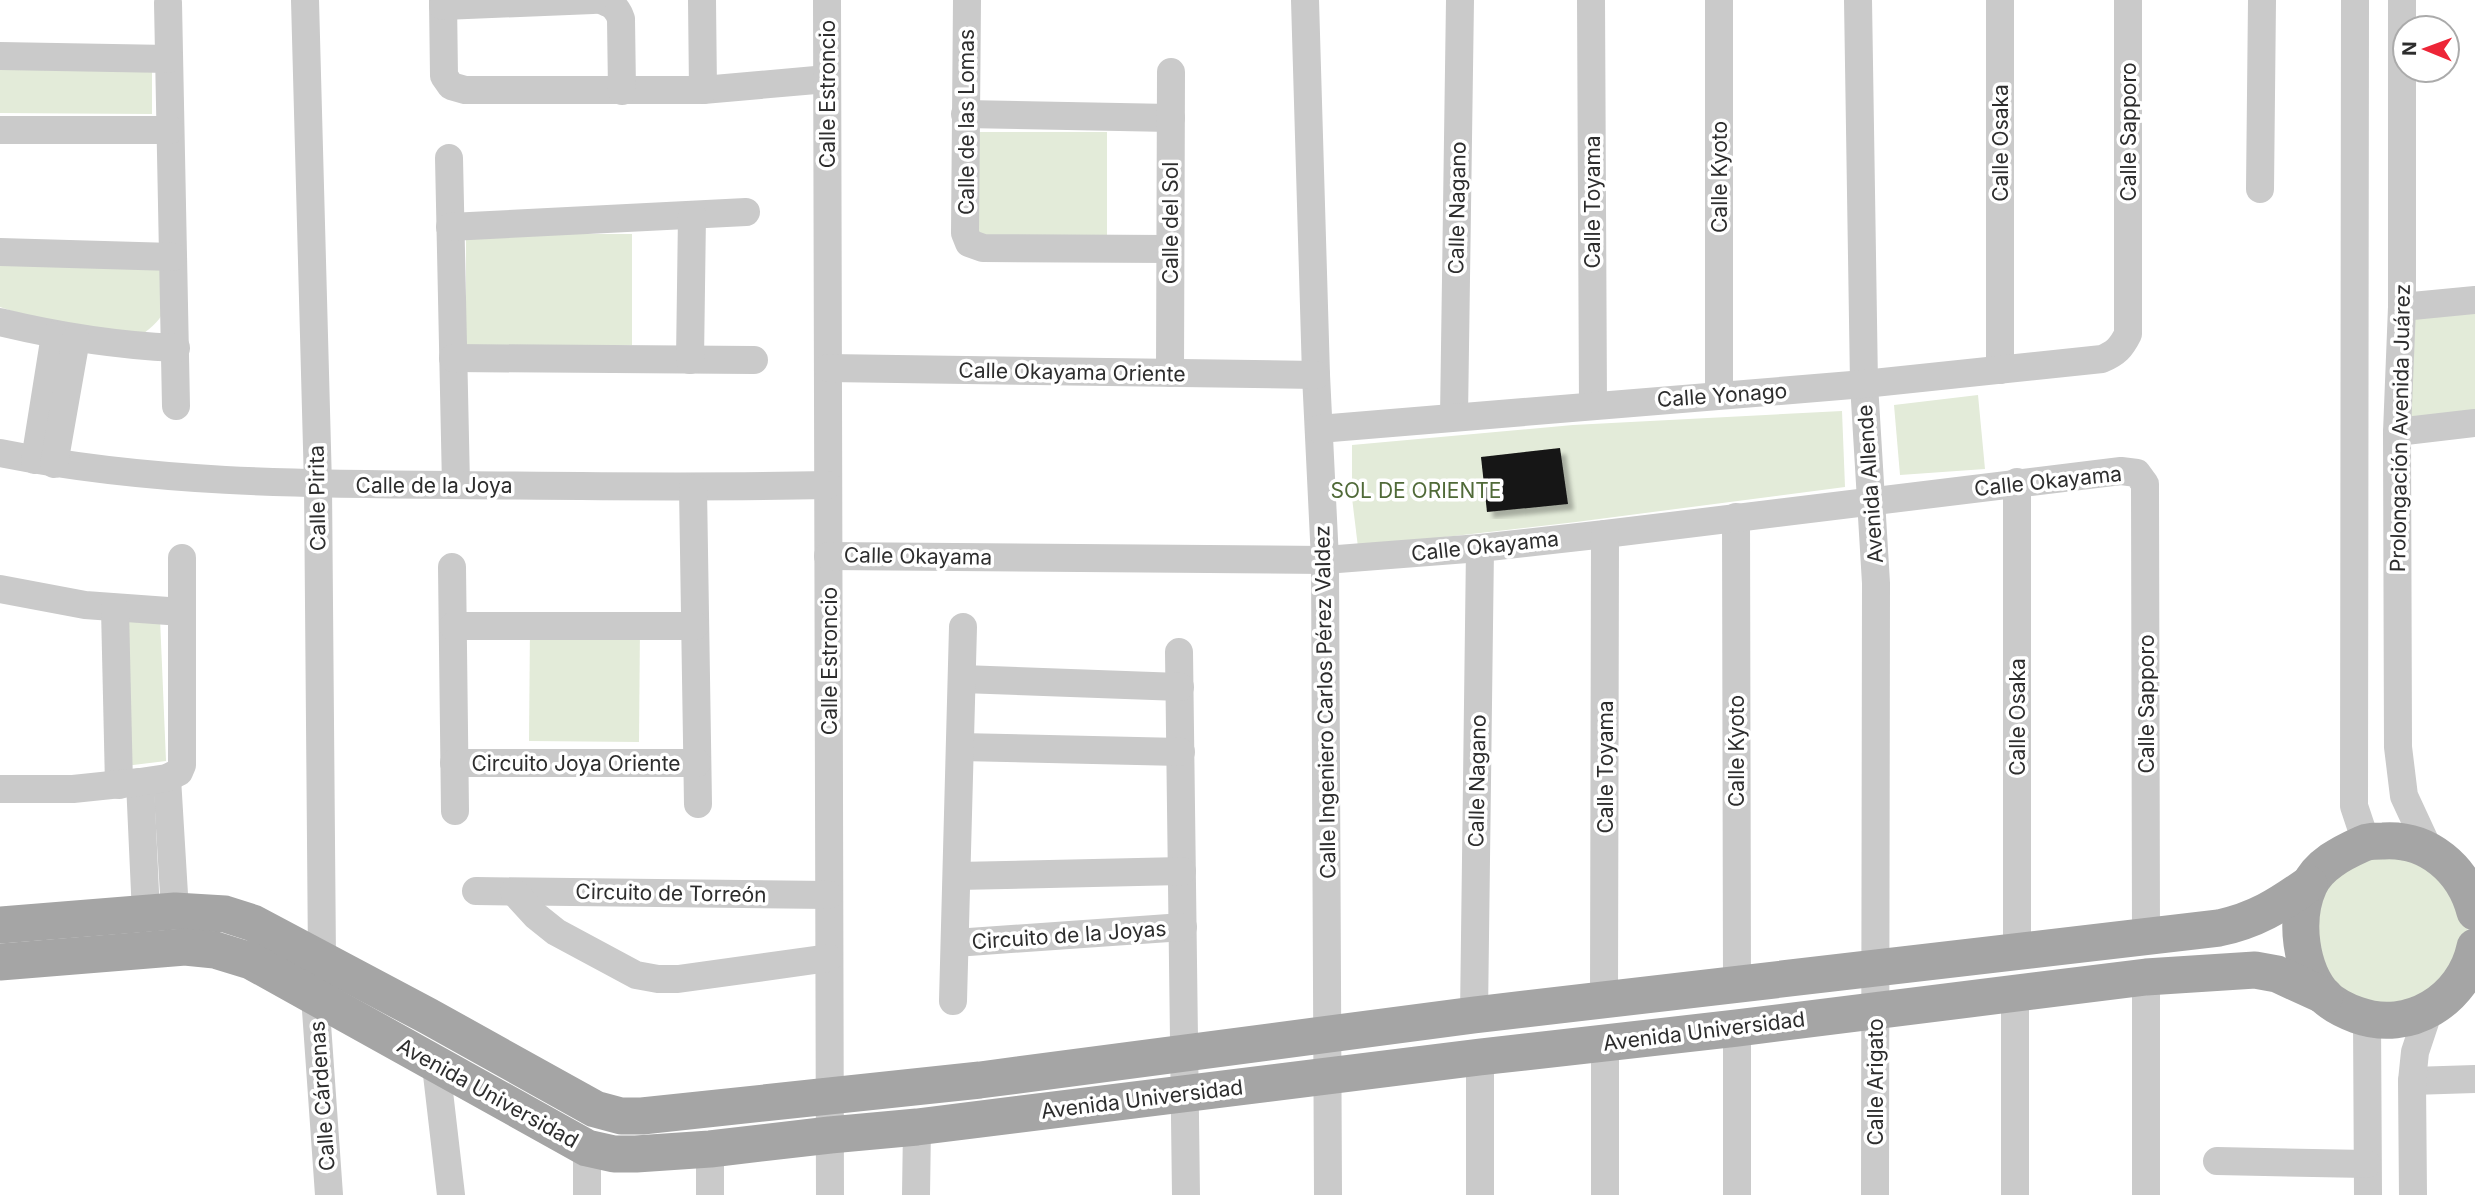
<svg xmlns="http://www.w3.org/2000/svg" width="2475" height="1195" viewBox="0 0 2475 1195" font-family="Inter,sans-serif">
<defs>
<filter id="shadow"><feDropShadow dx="6" dy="6" stdDeviation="2" flood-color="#0004"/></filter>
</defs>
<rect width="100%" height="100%" fill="#fff"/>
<g fill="#e3ebd9">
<polygon points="0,70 152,70 152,114 0,113"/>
<rect x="977" y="132" width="130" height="103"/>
<rect x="466" y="234" width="166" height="111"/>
<path d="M0,263l161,7c4,31 12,42 -17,63l-99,-11 -45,-15z"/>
<polygon points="2475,307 2475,417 2404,425 2414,312"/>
<polygon points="1978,395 1985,469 1900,475 1894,405"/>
<polygon points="1842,411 1845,487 1576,522 1358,547 1352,498 1352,445 1573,425"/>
<polygon points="160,618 166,761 125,766 125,621"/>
<polygon points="530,624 640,625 639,742 529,741"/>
<polygon points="2370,852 2422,857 2468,920 2467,947 2440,993 2364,1008 2322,978 2313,902 2326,879"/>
</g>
<polygon fill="#141414" filter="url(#shadow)" points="1560,448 1568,504 1487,512 1481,457"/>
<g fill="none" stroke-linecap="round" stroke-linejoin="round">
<g stroke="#cacaca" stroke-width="28">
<polyline points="305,0 318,485 322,960 315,996 329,1195"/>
<polyline points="443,0 444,76 451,86 465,90 703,90 827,79"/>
<path d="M600,0c12,4 17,7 21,19l1,72"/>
<polyline points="702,0 703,90"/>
<polyline points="827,0 830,1195"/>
<polyline points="967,0 965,233 969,243 983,248 1170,249"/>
<polyline points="1305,0 1316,375 1325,560 1328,1195"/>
<polyline points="1591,0 1593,405"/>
<polyline points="1858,0 1864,384 1876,583 1875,1195"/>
<polyline points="2355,0 2354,806 2366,842"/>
<polyline points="2402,0 2402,307 2397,432 2398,747 2404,796 2429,850"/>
<polyline points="168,3 176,406"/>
<polyline points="443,6 593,0"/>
<polyline points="0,56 169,59"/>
<polyline points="965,114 1171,118"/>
<polyline points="0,130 170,130"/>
<polyline points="449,158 456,485"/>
<polyline points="2260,189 2262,0"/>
<polyline points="450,227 746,212"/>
<polyline points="0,252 173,257"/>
<polyline points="2402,307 2475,300"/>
<path d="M0,322c58,14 116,23 176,26"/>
<polyline points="453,358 754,360"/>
<polyline points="690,360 692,215"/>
<polyline points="828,368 1316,375"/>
<polyline points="2000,370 2000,0"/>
<polyline points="1170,373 1171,72"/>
<polyline points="1719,395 1719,0"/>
<polyline points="1454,417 1460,0"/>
<path d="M1319,429l545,-45 238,-25c14,-6 19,-11 26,-25v-334"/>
<polyline points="2397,432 2475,423"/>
<path d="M0,453c149,30 301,31 453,32 125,1 250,3 375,0"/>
<polyline points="35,460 55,335"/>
<polyline points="54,464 76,339"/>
<polyline points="693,488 698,804"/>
<polyline points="1736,517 1737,985"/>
<polyline points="828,556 1325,560 1480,548 1605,534 2121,471 2137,473 2145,484 2146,937"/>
<polyline points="452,567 455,811"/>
<polyline points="0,589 85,605 182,612"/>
<polyline points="115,609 119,785"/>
<polyline points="453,626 695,626"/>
<polyline points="1179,652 1186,1195"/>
<polyline points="962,679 1180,687"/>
<polyline points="960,747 1181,752"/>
<polyline points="454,763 697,763"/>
<polyline points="167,778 175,911"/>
<polyline points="140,782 146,914"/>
<polyline points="0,789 73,789 140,782 167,778 179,772 182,765 182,558"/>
<polyline points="957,876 1182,871"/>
<polyline points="476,891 829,895"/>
<polyline points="514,892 536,916 556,932 636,975 658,979 678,979 829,958"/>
<polyline points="955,943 1183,927"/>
<polyline points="2017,952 2017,482"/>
<polyline points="2146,977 2146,1195"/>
<polyline points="2015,993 2015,1195"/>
<polyline points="1604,1000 1605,534"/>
<polyline points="953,1001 963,627"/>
<polyline points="1474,1015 1480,548"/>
<polyline points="2367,1019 2368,1195"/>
<polyline points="1605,1043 1605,1195"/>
<polyline points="436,1066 451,1195"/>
<polyline points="2412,1081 2475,1079"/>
<polyline points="710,1149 710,1195"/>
<polyline points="2217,1161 2367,1164"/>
<polyline points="587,1195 587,1148"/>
<polyline points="916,1195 917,1127"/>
<polyline points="1480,1195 1480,1057"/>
<polyline points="1737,1195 1737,1028"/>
<polyline points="2413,1195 2412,1081 2415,1052 2429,1010"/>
</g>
<g stroke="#a5a5a5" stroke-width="37">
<path d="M2475,912c-11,-43 -47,-74 -92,-71 -8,0 -15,0 -21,3 -20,9 -44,21 -53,42 -15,33 -9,84 16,111 9,8 21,14 32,18 52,19 107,-15 118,-68"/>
<path d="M0,925l175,-14 50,3 28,9 175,93 167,93 26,7h21l338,-36 494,-65 745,-87c37,-8 59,-22 90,-44"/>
<polyline points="0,962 185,947 215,950 251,961 587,1148 614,1154 636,1154 710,1149 830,1135 917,1127 1480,1057 1737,1028 2146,977 2255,970 2277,974 2325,996"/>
</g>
</g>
<g text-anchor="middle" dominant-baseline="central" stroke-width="7" stroke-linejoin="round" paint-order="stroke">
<g font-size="21" fill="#2d2d2d" stroke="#fff">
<text transform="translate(827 94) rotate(-90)">Calle Estroncio</text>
<text transform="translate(966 122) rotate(-90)">Calle de las Lomas</text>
<text transform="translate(2128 132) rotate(-90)">Calle Sapporo</text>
<text transform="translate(2000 143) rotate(-90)">Calle Osaka</text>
<text transform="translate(1719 177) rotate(-90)">Calle Kyoto</text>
<text transform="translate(1592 202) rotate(-90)">Calle Toyama</text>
<text transform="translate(1457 208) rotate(-89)">Calle Nagano</text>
<text transform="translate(1170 223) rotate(-90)">Calle del Sol</text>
<text transform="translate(1072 372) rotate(1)">Calle Okayama Oriente</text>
<text transform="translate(1722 395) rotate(-4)">Calle Yonago</text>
<text transform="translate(2400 428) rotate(-89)">Prolongación Avenida Juárez</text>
<text transform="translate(2048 481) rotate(-6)">Calle Okayama</text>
<text transform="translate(1870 484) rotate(-94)">Avenida Allende</text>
<text x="434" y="485">Calle de la Joya</text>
<text transform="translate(317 498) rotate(-91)">Calle Pirita</text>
<text transform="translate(1485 546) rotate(-6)">Calle Okayama</text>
<text transform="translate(918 556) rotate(1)">Calle Okayama</text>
<text transform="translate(829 661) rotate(-90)">Calle Estroncio</text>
<text transform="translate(1325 702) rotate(-91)">Calle Ingeniero Carlos Pérez Valdez</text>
<text transform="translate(2146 704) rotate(-90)">Calle Sapporo</text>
<text transform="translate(2017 717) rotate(-90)">Calle Osaka</text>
<text transform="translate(1736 751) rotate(-90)">Calle Kyoto</text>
<text x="576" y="763">Circuito Joya Oriente</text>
<text transform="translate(1605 767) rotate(-90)">Calle Toyama</text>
<text transform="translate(1477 781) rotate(-89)">Calle Nagano</text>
<text transform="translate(671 893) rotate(1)">Circuito de Torreón</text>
<text transform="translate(1069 935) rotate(-4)">Circuito de la Joyas</text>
<text transform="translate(1704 1031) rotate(-7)">Avenida Universidad</text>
<text transform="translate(1875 1082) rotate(-90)">Calle Arigato</text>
<text transform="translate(488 1093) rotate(29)">Avenida Universidad</text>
<text transform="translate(322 1096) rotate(-94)">Calle Cárdenas</text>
<text transform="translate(1142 1099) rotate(-7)">Avenida Universidad</text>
</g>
<g font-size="21" fill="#506a38" stroke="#fff">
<text x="1416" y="490">SOL DE ORIENTE</text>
</g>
</g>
<g transform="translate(2426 49) rotate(271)"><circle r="33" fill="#ffffff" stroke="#ababab" stroke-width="2"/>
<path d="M0-5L12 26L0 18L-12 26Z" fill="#ed2537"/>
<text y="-10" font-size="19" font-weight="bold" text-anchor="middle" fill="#2d2d2d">N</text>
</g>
</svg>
